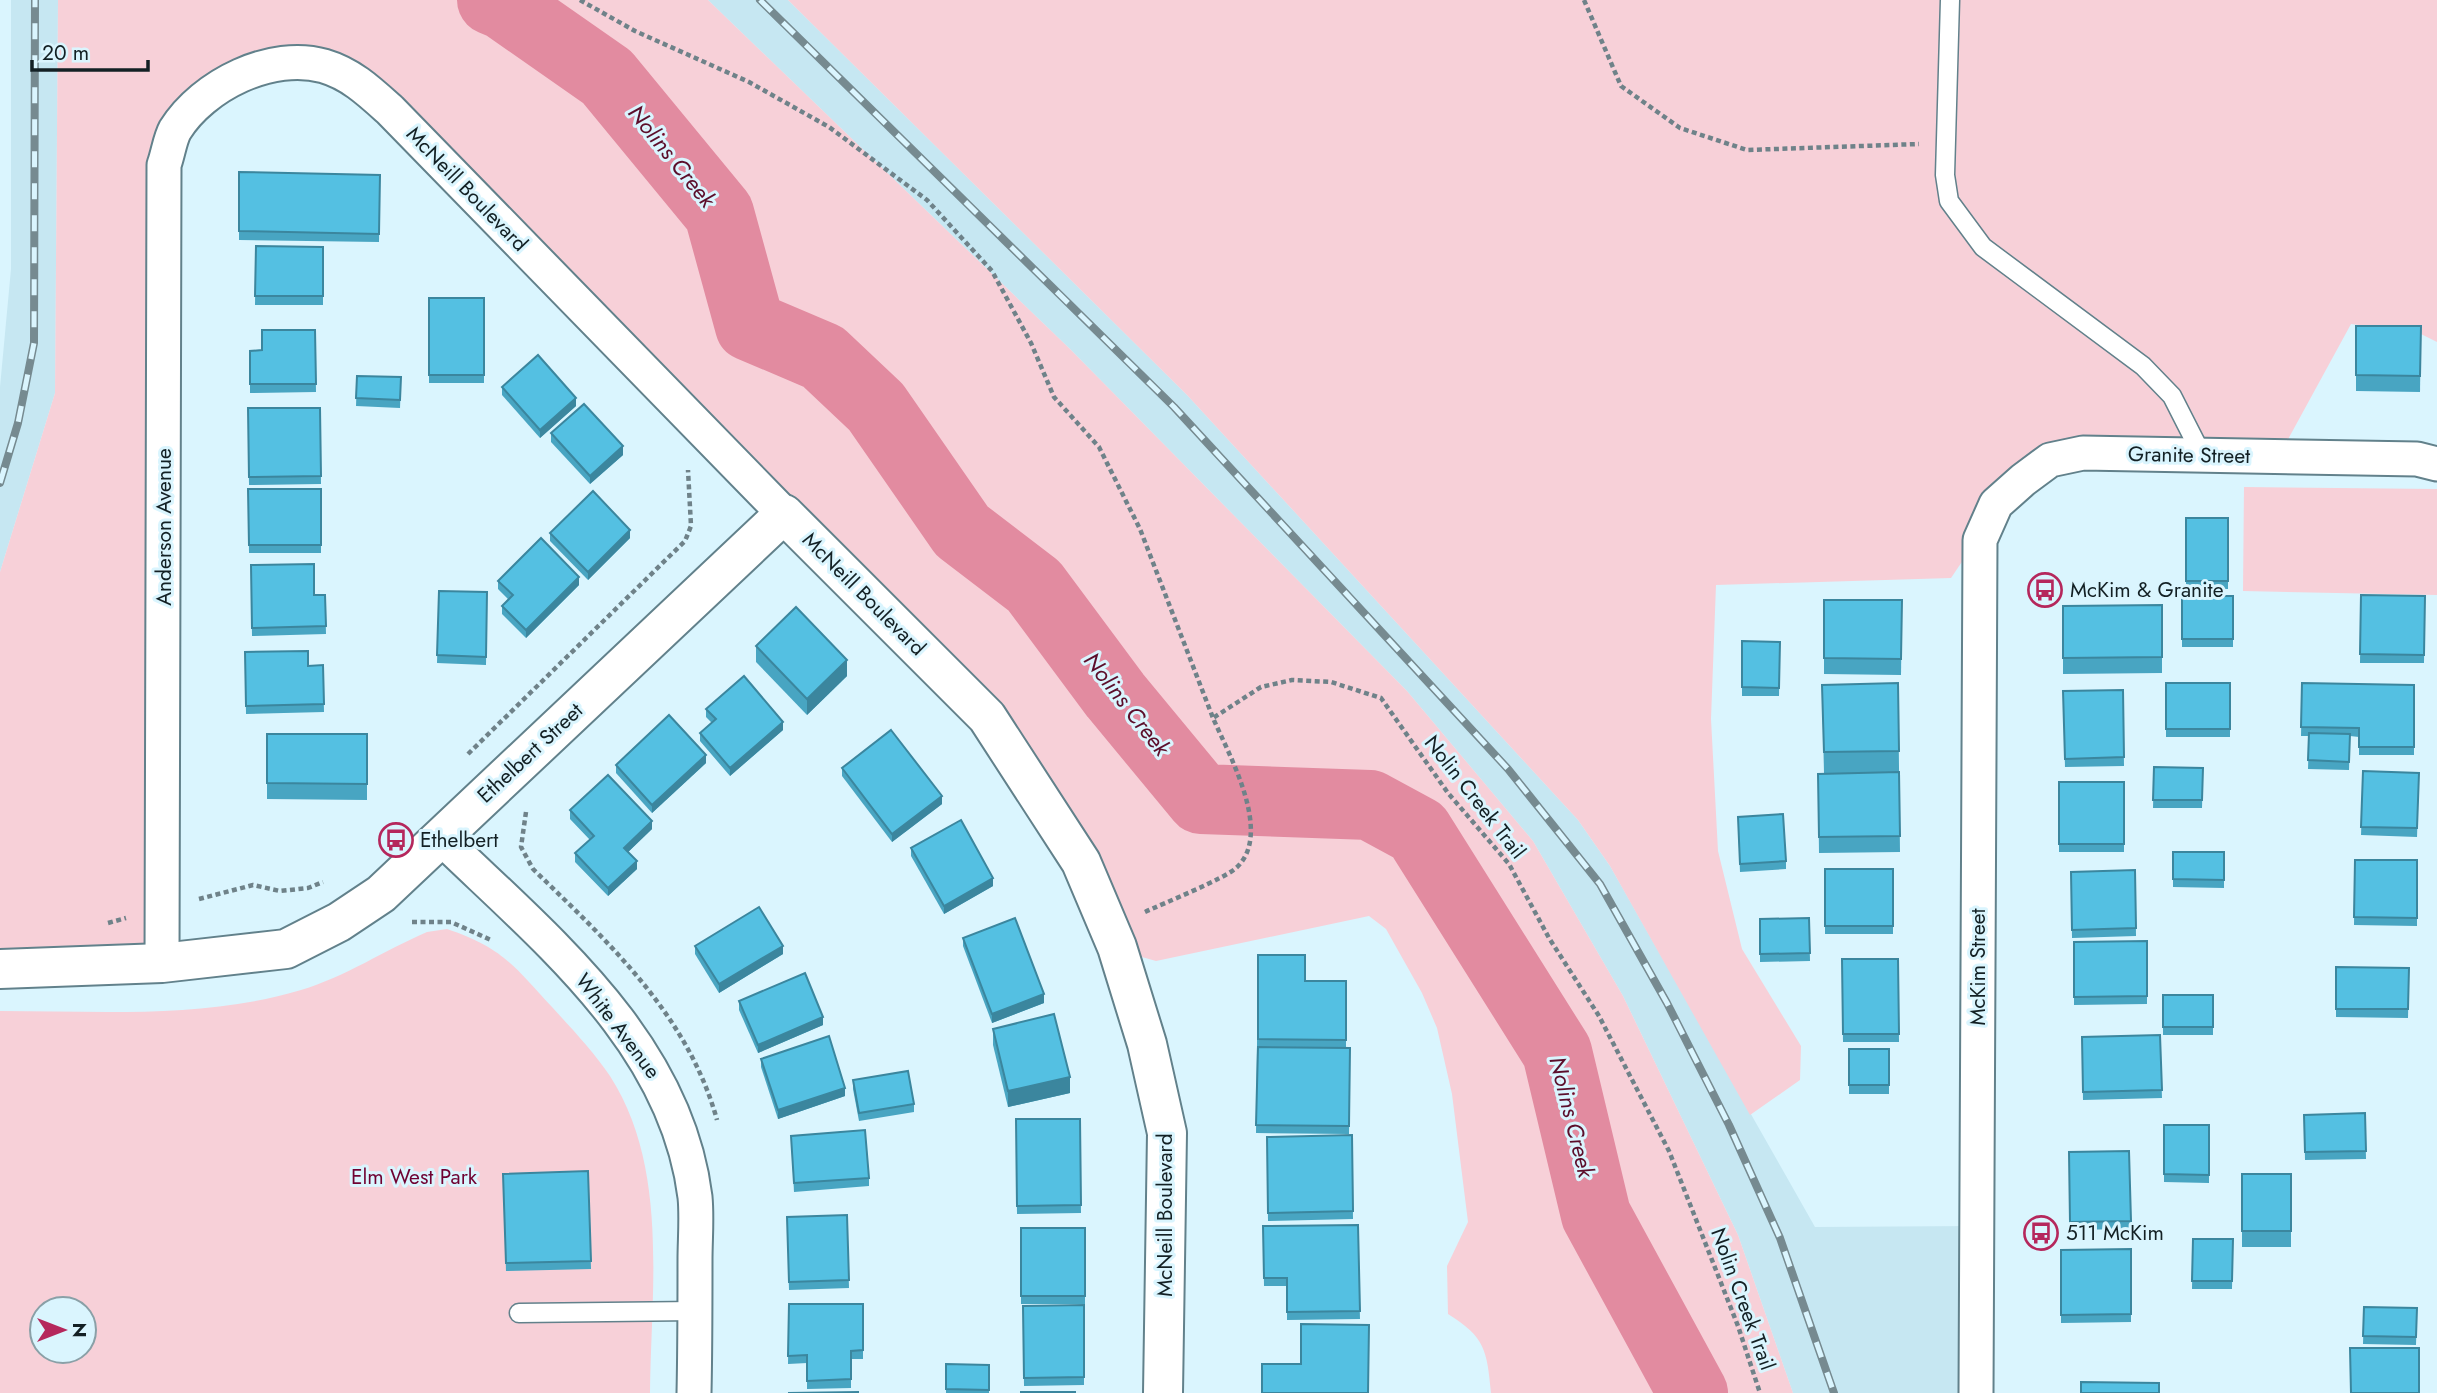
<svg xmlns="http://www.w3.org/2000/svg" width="2437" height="1393" viewBox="0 0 2437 1393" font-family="Jost,sans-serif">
<rect width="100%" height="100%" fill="#daf5fe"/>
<g fill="#c6e7f2">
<polygon points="11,0 58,0 55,393 0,572 0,387 11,269"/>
<polygon points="708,0 788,0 1187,395 1578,820 1610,866 1815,1227 1974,1226 1973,1393 1793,1393 1738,1235 1623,996 1533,841 1407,691 1070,349"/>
</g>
<g fill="#f7d0d8" fill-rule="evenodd">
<path d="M58,0h650l362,349 337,342 126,150 90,155 115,239 55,158h-302c-4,-43 -6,-56 -43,-79l-1,-48 21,-44 -16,-128 -15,-66 -15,-35 -36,-64 -17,-13 -213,45 -42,-12 -130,-229 -599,-609 -100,-46 -108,68 -12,827 -165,4v-392l55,-179z"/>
<polygon points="788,0 2437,0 2437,342 2419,333 2351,324 2280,454 2080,449 1976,541 1951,578 1716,585 1711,719 1718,851 1742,949 1801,1046 1800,1080 1750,1115 1610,866 1578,820 1187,395"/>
<polygon points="2244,487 2437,489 2437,595 2243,591"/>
<path d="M447,929c56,19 67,37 105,78 20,22 41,44 58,69 59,92 41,213 40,317h-650v-382c100,0 204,8 301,-21 44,-13 84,-40 126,-58zM42,1309h42v42h-42z"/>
</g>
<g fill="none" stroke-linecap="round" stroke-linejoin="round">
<polyline stroke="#e28ba0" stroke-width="70" points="492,0 504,5 607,77 719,213 750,326 823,357 876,407 962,531 1034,586 1115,695 1201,799 1370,805 1418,831 1557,1052 1596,1215 1693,1393"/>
<g stroke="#62818b" stroke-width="21">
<g id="service">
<polyline points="1950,0 1945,175 1949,201 1983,247 2143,366 2172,396 2202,455"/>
<polyline points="519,1313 695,1311"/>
</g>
</g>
<g stroke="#62818b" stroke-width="37">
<g id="minor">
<path d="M440,837c105,102 236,205 255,360 2,20 0,43 0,63 0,45 0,89 -1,133"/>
<path d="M162,963l2,-798c4,-11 6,-26 11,-35 28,-45 97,-79 149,-64 27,8 45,25 66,44l394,404"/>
<polyline points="1976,1393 1980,540 1996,504 2023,480 2050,460 2083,453 2417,459 2437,464"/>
</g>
</g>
<g stroke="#62818b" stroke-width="42">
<polyline id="tertiary" points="0,969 162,963 286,949 339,922 381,894 784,514 987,717 1081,862 1117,947 1147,1044 1167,1133 1163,1393"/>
</g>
<g stroke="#6f8289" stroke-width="4.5" stroke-dasharray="5 3.5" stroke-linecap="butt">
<polyline points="580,0 635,31 749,82 829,127 927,200 992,271 1031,343 1054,397 1099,447 1140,529 1213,718"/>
<polyline points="1584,0 1621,86 1680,128 1747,150 1919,144"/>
<polyline points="468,754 685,541 691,526 688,470"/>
<path d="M526,812l-5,35 12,22c76,74 155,146 184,251"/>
<polyline points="199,899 253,885 280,891 308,888 323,882"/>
<path d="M1145,912c19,-9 79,-33 91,-44 38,-34 -7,-113 -23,-150l48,-31 31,-7 39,2 50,16 67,95 61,71 40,74 50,78 70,135 69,175 22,67"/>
<polyline points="412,922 451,922 491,940"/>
<polyline points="108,923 126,918"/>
</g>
<use href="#service" stroke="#fff" stroke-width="18"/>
<use href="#minor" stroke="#fff" stroke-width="33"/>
<use href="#tertiary" stroke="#fff" stroke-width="38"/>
<g stroke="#768a90" stroke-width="8">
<g id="rail">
<polyline points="760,0 1174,407 1508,769 1600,884 1667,1003 1729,1125 1780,1238 1834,1393"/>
<polyline points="0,483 18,423 34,343 35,0"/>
</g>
</g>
<use href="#rail" stroke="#daf5fe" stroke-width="5" stroke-dasharray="16" stroke-linecap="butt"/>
</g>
<g fill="#48a5c2">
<polygon points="239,172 380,175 379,242 239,240"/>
<polygon points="256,246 323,247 323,305 255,305"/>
<rect x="429" y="298" width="55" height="85"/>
<polygon points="2356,326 2421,326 2420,392 2356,391"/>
<polygon points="315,330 316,392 250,393 250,351 262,350"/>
<polygon points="357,376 401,377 400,408 356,406"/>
<polygon points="502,387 576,406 540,438 502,395"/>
<polygon points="248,408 320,408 321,484 249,485"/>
<polygon points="551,433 623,455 590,484 551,442"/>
<polygon points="248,489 321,489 321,553 249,553"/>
<rect x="2186" y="518" width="42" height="71"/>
<polygon points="550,533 630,538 588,580 550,541"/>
<polygon points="251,565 314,595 325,595 326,634 252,636"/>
<polygon points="498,581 579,585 526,638 502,614 502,606 508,599 498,589"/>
<polygon points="439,591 487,592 486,665 437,663"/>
<polygon points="2361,595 2425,596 2424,663 2360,663"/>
<rect x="2182" y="596" width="51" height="51"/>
<polygon points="1824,600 1902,600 1901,675 1824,674"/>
<polygon points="2162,605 2162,673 2063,674 2063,606"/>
<polygon points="1742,641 1780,642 1779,696 1742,696"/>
<polygon points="756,646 847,676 807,715 756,662"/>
<polygon points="245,652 308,666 323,665 324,712 246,714"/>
<polygon points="1898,683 1900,852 1819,853 1818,774 1824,773 1822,685"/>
<rect x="2166" y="683" width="64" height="54"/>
<polygon points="2302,683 2414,685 2414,755 2359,755 2359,737 2350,736 2349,770 2308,769 2309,736 2301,736"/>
<polygon points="2123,690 2124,766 2065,767 2063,691"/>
<polygon points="706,709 783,730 730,776 700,741 700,733 712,723 706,717"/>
<polygon points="267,734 367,734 367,800 267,799"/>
<polygon points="706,763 652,813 616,773 616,765"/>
<polygon points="2154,767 2203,768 2202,808 2153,808"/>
<polygon points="842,768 942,804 892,842 842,776"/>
<polygon points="2363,771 2419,773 2417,837 2361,835"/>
<rect x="2059" y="782" width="65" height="70"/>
<polygon points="570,810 652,829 628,852 637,869 608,896 575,862 575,853 590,840 570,819"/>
<polygon points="1738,825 1786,861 1786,869 1740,872"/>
<polygon points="911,848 993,886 944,914 911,856"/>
<polygon points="2173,852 2224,852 2224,888 2173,887"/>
<polygon points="2355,860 2417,860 2417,926 2354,925"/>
<rect x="1825" y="869" width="68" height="65"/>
<polygon points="2135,870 2136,936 2072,938 2071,872"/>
<polygon points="1809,918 1810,961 1760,962 1760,919"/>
<polygon points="963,938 1044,1003 992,1023 963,946"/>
<polygon points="2147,941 2147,1004 2074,1005 2074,942"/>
<polygon points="695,946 783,954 719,993 695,954"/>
<polygon points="1258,955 1305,981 1346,981 1346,1048 1350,1048 1349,1134 1256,1133"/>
<polygon points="1842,959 1898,959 1899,1042 1843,1042"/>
<polygon points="2336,967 2409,968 2408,1018 2336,1017"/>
<rect x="2163" y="995" width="50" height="40"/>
<polygon points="739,1001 823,1025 758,1053 739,1010"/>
<polygon points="993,1029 1070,1093 1008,1107 993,1045"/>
<polygon points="2160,1035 2162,1098 2083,1100 2082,1037"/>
<rect x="1849" y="1049" width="40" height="45"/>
<polygon points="761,1059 845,1096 778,1119 761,1067"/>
<polygon points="853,1080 914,1104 914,1112 859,1121 853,1089"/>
<polygon points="2365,1113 2366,1159 2305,1160 2304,1115"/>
<polygon points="1016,1119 1080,1119 1081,1213 1017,1214"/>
<polygon points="2164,1125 2209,1125 2209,1183 2164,1182"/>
<polygon points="1352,1135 1353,1219 1268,1221 1267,1137"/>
<polygon points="791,1136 869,1178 869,1186 794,1192"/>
<polygon points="2129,1151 2131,1229 2070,1230 2069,1152"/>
<polygon points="588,1171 591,1269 506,1271 503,1174"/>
<rect x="2242" y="1174" width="49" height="73"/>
<polygon points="847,1215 849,1288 789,1290 787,1217"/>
<polygon points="1358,1225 1360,1319 1287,1320 1287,1286 1264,1286 1263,1226"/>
<rect x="1021" y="1228" width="64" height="76"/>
<polygon points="2193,1239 2233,1239 2232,1289 2192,1289"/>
<polygon points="2131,1249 2131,1322 2061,1323 2061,1250"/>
<polygon points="789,1304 863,1304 863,1359 851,1359 851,1388 807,1389 807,1363 788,1364"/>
<polygon points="1084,1305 1084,1385 1024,1386 1023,1306"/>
<polygon points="2364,1307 2417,1308 2416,1345 2363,1344"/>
<polygon points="946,1364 989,1365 989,1393 946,1393"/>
</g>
<g fill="#3b869e">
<polygon points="576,398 576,406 540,438 540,430"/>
<polygon points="623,446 623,455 590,484 590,476"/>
<polygon points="630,530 630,538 588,580 588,572"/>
<polygon points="579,577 579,585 526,638 526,630"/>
<polygon points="847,660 847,676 807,715 807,699"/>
<polygon points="783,722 783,730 730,776 730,768"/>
<polygon points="706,755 706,763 652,813 652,805"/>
<polygon points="942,796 942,804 892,842 892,834"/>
<polygon points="652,821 652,829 624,856 624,848"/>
<polygon points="637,861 637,869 608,896 608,888"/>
<polygon points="993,878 993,886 944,914 944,906"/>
<polygon points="783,946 783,954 719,993 719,984"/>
<polygon points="1044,994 1044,1003 992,1023 992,1014"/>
<polygon points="823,1017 823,1025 758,1053 758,1045"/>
<polygon points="1070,1077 1070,1093 1008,1107 1008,1091"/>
<polygon points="845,1088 845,1096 778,1119 778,1110"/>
</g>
<g fill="#54c0e2" stroke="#3b869e" stroke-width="2">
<polygon points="239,172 380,175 379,234 239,231"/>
<polygon points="256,246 323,247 323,296 255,296"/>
<rect x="429" y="298" width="55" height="77"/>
<polygon points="2356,326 2421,326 2420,376 2356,375"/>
<polygon points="262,330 315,330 316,384 250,384 250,351 262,350"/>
<polygon points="538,355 576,398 540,430 502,387"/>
<polygon points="357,376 401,377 400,400 356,398"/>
<polygon points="584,404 623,446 590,476 551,433"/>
<polygon points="248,408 320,408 321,476 249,477"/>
<polygon points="248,489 321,489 321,545 249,545"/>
<polygon points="593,491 630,530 588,572 550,533"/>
<rect x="2186" y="518" width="42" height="63"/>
<polygon points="541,538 579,577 526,630 502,606 513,595 498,581"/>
<polygon points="314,564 314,595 325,595 326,626 252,628 251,565"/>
<polygon points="439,591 487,592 486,657 437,655"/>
<polygon points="2361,595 2425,596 2424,655 2360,654"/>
<rect x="2182" y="596" width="51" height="43"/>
<polygon points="1824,600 1902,600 1901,659 1824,658"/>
<polygon points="2162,605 2162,657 2063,658 2063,606"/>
<polygon points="796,607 847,660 807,699 756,646"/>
<polygon points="1742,641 1780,642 1779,688 1742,687"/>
<polygon points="308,651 308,666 323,665 324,704 246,706 245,652"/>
<polygon points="744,676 783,722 730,768 700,733 716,719 706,709"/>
<polygon points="1898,683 1899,751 1824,752 1822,685"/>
<rect x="2166" y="683" width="64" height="46"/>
<polygon points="2302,683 2414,685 2414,747 2359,747 2359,728 2301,727"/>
<polygon points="2123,690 2124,757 2065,759 2063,691"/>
<polygon points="669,715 706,755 652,805 616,765"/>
<polygon points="891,730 942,796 892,834 842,768"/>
<polygon points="2309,733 2350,734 2349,762 2308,760"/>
<polygon points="267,734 367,734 367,784 267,783"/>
<polygon points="2154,767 2203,768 2202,800 2153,800"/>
<polygon points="2363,771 2419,773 2417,828 2361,827"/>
<polygon points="1899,772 1900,836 1819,837 1818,774"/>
<polygon points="608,775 652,821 624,848 637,861 608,888 575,853 594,836 570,810"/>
<rect x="2059" y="782" width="65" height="62"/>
<polygon points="1783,814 1786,861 1740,864 1738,817"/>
<polygon points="961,820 993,878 944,906 911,848"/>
<polygon points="2173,852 2224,852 2224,880 2173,879"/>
<polygon points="2355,860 2417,860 2417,918 2354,917"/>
<rect x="1825" y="869" width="68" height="57"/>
<polygon points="2135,870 2136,928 2072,930 2071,872"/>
<polygon points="759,907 783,946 719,984 695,946"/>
<polygon points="1015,918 1044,994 992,1014 963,938"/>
<polygon points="1809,918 1810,953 1760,954 1760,919"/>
<polygon points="2147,941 2147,996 2074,997 2074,942"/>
<polygon points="1258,955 1305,955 1305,981 1346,981 1346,1040 1258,1039"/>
<polygon points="1842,959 1898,959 1899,1034 1843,1034"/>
<polygon points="2336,967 2409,968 2408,1009 2336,1009"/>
<polygon points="805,973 823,1017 758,1045 739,1001"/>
<rect x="2163" y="995" width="50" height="32"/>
<polygon points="1054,1014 1070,1077 1008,1091 993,1029"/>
<polygon points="2160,1035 2162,1090 2083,1092 2082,1037"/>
<polygon points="829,1036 845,1088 778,1110 761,1059"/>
<polygon points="1258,1047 1350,1048 1349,1126 1256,1125"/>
<rect x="1849" y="1049" width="40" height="36"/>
<polygon points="908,1071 914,1104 859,1113 853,1080"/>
<polygon points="2365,1113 2366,1151 2305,1152 2304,1115"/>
<polygon points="1016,1119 1080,1119 1081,1205 1017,1206"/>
<polygon points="2164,1125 2209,1125 2209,1175 2164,1174"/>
<polygon points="865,1130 869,1178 794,1183 791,1136"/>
<polygon points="1352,1135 1353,1211 1268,1213 1267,1137"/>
<polygon points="2129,1151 2131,1221 2070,1222 2069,1152"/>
<polygon points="588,1171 591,1261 506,1263 503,1174"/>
<rect x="2242" y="1174" width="49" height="57"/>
<polygon points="847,1215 849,1280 789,1282 787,1217"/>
<polygon points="1358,1225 1360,1311 1287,1312 1287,1278 1264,1278 1263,1226"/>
<rect x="1021" y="1228" width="64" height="68"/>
<polygon points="2193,1239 2233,1239 2232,1281 2192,1281"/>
<polygon points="2131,1249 2131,1314 2061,1315 2061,1250"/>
<polygon points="789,1304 863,1304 863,1350 851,1351 851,1379 807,1381 807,1355 788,1356"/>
<polygon points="1084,1305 1084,1377 1024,1378 1023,1306"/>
<polygon points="2364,1307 2417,1308 2416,1337 2363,1336"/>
<polygon points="1301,1324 1369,1325 1368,1393 1262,1393 1262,1364 1301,1364"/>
<polygon points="2350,1348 2419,1348 2419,1393 2351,1393"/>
<polygon points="946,1364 989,1365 989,1390 946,1389"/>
<polygon points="2081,1382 2159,1383 2159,1393 2081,1393"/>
<polygon points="858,1392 858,1393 788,1393"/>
<rect x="1021" y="1392" width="54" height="1"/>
</g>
<defs>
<g id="bus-ring" transform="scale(1.75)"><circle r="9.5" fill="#daf5fe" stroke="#b5275c" stroke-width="1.5"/><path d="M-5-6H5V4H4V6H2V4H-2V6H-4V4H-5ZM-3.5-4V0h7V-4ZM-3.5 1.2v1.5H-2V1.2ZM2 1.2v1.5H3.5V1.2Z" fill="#b5275c"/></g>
</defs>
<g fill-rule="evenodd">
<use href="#bus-ring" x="2045" y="590"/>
<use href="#bus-ring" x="396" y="840"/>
<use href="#bus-ring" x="2041" y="1233"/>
</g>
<g text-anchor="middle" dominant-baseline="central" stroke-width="6" stroke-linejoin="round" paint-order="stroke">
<g font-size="21" fill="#132024" stroke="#daf5fe">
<text transform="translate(467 189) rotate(46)">McNeill Boulevard</text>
<text transform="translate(2189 455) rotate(1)">Granite Street</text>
<text transform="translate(164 527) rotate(-90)">Anderson Avenue</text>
<text transform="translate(864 594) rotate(45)">McNeill Boulevard</text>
<text transform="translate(530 753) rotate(-43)">Ethelbert Street</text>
<text transform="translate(1475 797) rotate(52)">Nolin Creek Trail</text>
<text transform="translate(1978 967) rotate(-90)">McKim Street</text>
<text transform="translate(618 1026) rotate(53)">White Avenue</text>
<text transform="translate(1165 1215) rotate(-90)">McNeill Boulevard</text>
<text transform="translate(1743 1299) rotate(70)">Nolin Creek Trail</text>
</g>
<g font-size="21" fill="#132024" stroke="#daf5fe" text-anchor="start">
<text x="2070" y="590">McKim &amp; Granite</text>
<text x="420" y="840">Ethelbert</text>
<text x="2066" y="1233">511 McKim</text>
</g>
<g font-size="21" fill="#6f0232" stroke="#daf5fe">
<text x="414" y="1177">Elm West Park</text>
</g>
<g font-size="23" font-style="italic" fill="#5c0e2b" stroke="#daf5fe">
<text transform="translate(672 156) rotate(51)">Nolins Creek</text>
<text transform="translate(1127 704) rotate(52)">Nolins Creek</text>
<text transform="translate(1572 1117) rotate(76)">Nolins Creek</text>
</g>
</g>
<g transform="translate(63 1330) rotate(90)"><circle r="33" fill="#daf5fe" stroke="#8aa0a7" stroke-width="2"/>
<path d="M0-5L12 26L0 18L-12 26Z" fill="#b5275c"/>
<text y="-10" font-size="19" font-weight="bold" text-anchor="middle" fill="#132024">N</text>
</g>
<path d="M32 60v10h116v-10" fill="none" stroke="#132024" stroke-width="3.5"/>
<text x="42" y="60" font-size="21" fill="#132024" stroke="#daf5fe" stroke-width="5" paint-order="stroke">20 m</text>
</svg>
